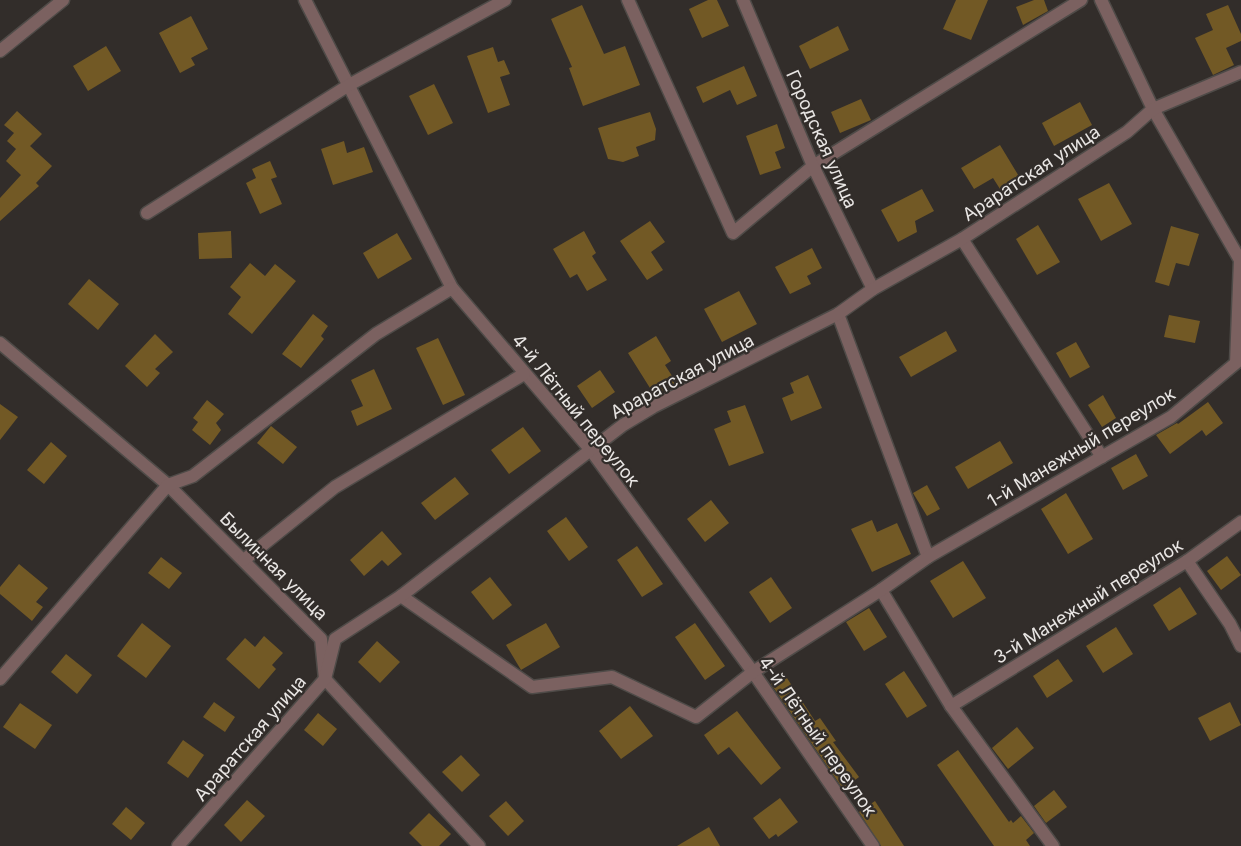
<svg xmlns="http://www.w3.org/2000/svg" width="1241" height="846" viewBox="0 0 1241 846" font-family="Inter,sans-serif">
<rect width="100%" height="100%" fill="#322d2a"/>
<g fill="#725925">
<polygon points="708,0 717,0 729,26 702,38 689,9"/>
<polygon points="956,0 988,0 971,40 943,29"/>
<polygon points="1034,0 1044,0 1048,11 1023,25 1016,7"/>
<polygon points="582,5 604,54 625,46 640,85 583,106 569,68 572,67 551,19"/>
<polygon points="1228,5 1241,34 1241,41 1226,48 1234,65 1213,75 1195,38 1213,30 1206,14"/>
<polygon points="191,16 208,49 191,58 195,65 180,73 159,33"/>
<polygon points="838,26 849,50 810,69 799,46"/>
<polygon points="106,46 121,71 88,91 73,66"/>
<polygon points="493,47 498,62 504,60 510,74 500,77 510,105 488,113 467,56"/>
<polygon points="744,66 757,96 737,105 730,90 703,103 696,87"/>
<polygon points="434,84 453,123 428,135 409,96"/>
<polygon points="861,99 871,120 840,133 831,112"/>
<polygon points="1080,102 1092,125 1054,146 1042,123"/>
<polygon points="17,111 42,134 30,146 52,166 36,183 39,186 0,221 0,198 21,175 6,161 16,149 7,141 14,133 4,125"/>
<polygon points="650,112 656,129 655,140 636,147 639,156 623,162 608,159 598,128"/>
<polygon points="777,124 785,148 775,152 781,168 760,175 746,136"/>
<polygon points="344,141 347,153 364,147 373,172 333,185 321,149"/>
<polygon points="1000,145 1020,178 1000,189 993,178 974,189 961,168"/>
<polygon points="270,161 277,177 271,179 282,204 260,214 246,183 256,178 252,169"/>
<polygon points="1109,183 1132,224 1101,241 1078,199"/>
<polygon points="922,189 934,211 915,221 917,232 898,242 881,210"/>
<polygon points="650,221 665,242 651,252 663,270 647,280 620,241"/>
<polygon points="1038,225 1060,262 1037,275 1016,239"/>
<polygon points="1171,226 1199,234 1189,266 1176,263 1169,286 1155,282"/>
<polygon points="231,231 232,258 199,259 198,233"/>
<polygon points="584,231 596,253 592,256 607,280 587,291 577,274 570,278 553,249"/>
<polygon points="397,233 412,259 378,279 363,253"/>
<polygon points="812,248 822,268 807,276 811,284 790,294 775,267"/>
<polygon points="250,263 265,276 275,264 296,281 252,334 228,314 241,297 230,287"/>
<polygon points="89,279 119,304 98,330 68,304"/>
<polygon points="739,291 757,324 722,342 704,309"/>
<polygon points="313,314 328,326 321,336 324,339 301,368 282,354"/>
<polygon points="1169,315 1200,321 1195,343 1164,337"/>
<polygon points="946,331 957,351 911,377 899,357"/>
<polygon points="155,334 173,352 155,369 160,373 147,387 125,366"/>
<polygon points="656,336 671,361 665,365 676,382 655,396 628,353"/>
<polygon points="438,338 465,395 443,405 416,348"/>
<polygon points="1076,342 1090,367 1070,378 1056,353"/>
<polygon points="374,369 392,409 357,426 351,411 363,406 351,380"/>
<polygon points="600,370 615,392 592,408 577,386"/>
<polygon points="808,375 822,408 791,421 782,398 794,393 790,383"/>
<polygon points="1103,395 1116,418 1102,427 1088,405"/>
<polygon points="207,400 224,414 216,423 221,430 210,445 192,430 198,422 193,418"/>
<polygon points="1208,402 1223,423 1206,436 1202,430 1170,454 1156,435 1177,423 1178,424"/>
<polygon points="0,404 18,417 0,440"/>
<polygon points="745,405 764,453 729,466 714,429 731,422 727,411"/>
<polygon points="271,426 297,447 283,464 257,443"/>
<polygon points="523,427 541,451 509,474 491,450"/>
<polygon points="1000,441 1013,463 968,489 955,467"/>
<polygon points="51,442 67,456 44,484 27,470"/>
<polygon points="1136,454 1148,476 1123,490 1111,468"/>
<polygon points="455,477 469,494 435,520 421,503"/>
<polygon points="927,485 940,509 927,516 913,493"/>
<polygon points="1066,493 1093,539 1068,554 1041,509"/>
<polygon points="711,500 729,523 705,542 687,519"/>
<polygon points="566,517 588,547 569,561 547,531"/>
<polygon points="872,520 877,532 897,523 911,554 872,572 851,529"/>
<polygon points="382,531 402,554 388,566 382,560 364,576 350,560"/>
<polygon points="637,546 663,584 642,597 617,560"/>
<polygon points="1227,556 1241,575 1221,590 1207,571"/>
<polygon points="161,557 182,573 169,589 148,573"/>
<polygon points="963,561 986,598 953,618 930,581"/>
<polygon points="19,564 48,588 36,602 43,607 32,621 0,594 0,587"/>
<polygon points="490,577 512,605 493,620 471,592"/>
<polygon points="771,577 792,608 770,623 749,592"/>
<polygon points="1180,587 1197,614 1169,631 1153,605"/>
<polygon points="869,608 887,637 864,651 846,622"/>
<polygon points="142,623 171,646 146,678 117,656"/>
<polygon points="546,623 560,647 521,670 506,645"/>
<polygon points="695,623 725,666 705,680 675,637"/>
<polygon points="1116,627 1133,654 1103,673 1086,646"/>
<polygon points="264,636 283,653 272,665 276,669 259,689 226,659 245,638 255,647"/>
<polygon points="377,641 400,662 380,683 358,662"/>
<polygon points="66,654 92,675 77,694 51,672"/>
<polygon points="1058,659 1073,681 1047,698 1033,676"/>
<polygon points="904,671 927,706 907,718 885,684"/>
<polygon points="785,675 815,721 820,718 836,741 833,742 859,777 843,789 771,684"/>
<polygon points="214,702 235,717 225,732 203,717"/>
<polygon points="1230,702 1241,725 1210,741 1198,718"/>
<polygon points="20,703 52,725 35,749 3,727"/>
<polygon points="630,706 653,736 621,759 599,731"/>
<polygon points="737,711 781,768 761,785 729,747 718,755 704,735"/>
<polygon points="318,713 337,729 323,746 304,730"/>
<polygon points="1017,727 1034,748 1008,769 992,748"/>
<polygon points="183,740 204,755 188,778 167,763"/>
<polygon points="958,750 1009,822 1011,820 1013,823 1021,816 1034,833 1026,840 1030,846 994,846 937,765"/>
<polygon points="461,755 480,775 462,792 442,772"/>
<polygon points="1054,790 1067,807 1046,823 1034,806"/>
<polygon points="780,798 798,822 778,837 776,834 769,839 753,818"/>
<polygon points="247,800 265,816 241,842 224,825"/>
<polygon points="506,801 524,821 508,836 489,816"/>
<polygon points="875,801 904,846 881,846 859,812"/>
<polygon points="126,807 145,823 131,840 112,824"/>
<polygon points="429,813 451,834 439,846 422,846 409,833"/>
<polygon points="709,827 720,846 677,846"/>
</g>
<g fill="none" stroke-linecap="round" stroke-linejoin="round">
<g stroke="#4f4b48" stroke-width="15">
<g id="street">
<polyline points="305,0 452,288 590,449 753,672 873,846"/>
<polyline points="628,0 733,233 813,166 1081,0"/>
<polyline points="743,0 813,166 873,289"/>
<polyline points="0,51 63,0"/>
<polyline points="147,213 349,85 505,0"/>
<polyline points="962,239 1102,457"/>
<polyline points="838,314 928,557"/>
<polyline points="0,343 168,485 321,639 325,679 479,846"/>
<polyline points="244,560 335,487 524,374"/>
<polyline points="1187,561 1230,624 1241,646"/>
<polyline points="881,590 951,706 1053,846"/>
<polyline points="401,596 532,687 612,677 696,717 753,672 881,590 928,557 1171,417 1236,363 1240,260 1153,109 1101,0"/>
<polyline points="0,679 168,485 193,476 376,334 452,288"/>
<polyline points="951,706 1187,561 1241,522"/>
<polyline points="178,846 325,679 335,639 401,596 623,425 653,407 838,314 873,289 962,239 1127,132 1153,109 1241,72"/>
</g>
</g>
<use href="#street" stroke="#7b6160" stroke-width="12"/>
</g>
<g text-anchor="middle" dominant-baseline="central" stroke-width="4.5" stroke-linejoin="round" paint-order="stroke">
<g font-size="18" fill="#e9e6e4" stroke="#322d2a">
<text transform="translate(822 139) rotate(66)">Городская улица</text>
<text transform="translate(1031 173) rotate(-33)">Араратская улица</text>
<text transform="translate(682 376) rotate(-28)">Араратская улица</text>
<text transform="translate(576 410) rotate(51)">4-й Лётный переулок</text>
<text transform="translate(1081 447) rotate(-31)">1-й Манежный переулок</text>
<text transform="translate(274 566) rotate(45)">Былинная улица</text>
<text transform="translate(1088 601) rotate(-32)">3-й Манежный переулок</text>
<text transform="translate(818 736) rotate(55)">4-й Лётный переулок</text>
<text transform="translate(250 738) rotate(-49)">Араратская улица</text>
</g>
</g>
</svg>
